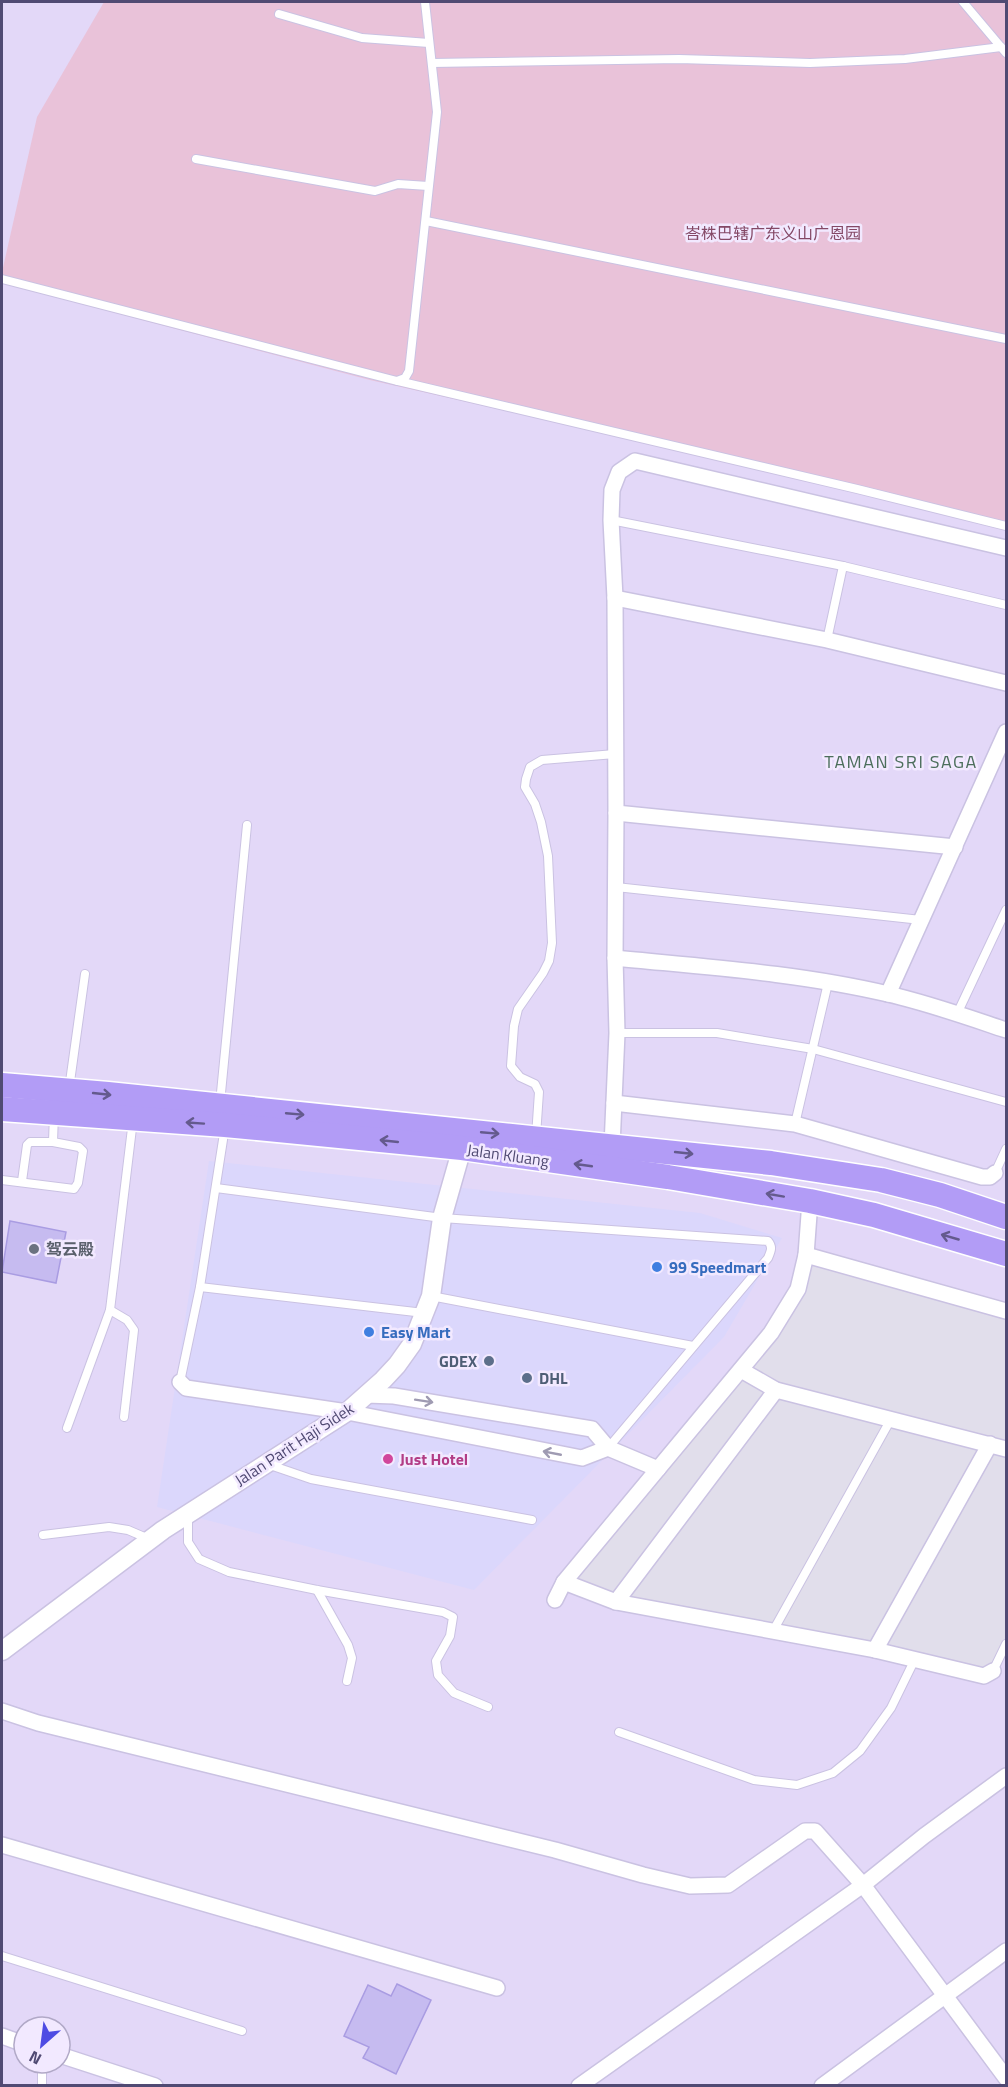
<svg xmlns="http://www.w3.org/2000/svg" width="1008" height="2087" viewBox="0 0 1008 2087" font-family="'Titillium Web','Noto Sans SC',sans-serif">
<rect width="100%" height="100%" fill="#ede3fc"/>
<path fill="#e3d8f8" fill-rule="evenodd" d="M2,2h1004v2083l-1004,1zM24,2027h36v36h-36z"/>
<polygon fill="#dbd7fc" points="209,1161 700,1213 782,1238 724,1337 474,1590 157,1507"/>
<polygon fill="#e1deeb" points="802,1247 1006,1305 1006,1650 989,1681 869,1653 614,1606 560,1577 767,1330 792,1289"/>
<polygon fill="#e9c2d9" points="104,2 1006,2 1006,524 370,380 2,283 2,272 37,117"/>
<g fill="#c6bbf0" stroke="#a99ce2" stroke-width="1.5">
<polygon points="10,1221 66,1232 56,1283 2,1272"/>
<polygon points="397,1984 431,2000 396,2074 363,2058 369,2047 344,2036 368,1985 391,1996"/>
</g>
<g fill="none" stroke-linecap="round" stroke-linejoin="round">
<g stroke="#cac2e2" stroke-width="10">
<g id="service">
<polyline points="963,2 1006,53"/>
<polyline points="279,14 362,38 429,43"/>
<polyline points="432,63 679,59 810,63 905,59 1001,47"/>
<polyline points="196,159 375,191 398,184 428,186"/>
<polyline points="426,221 1006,339"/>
<polyline points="2,279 397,381 405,378 409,371 437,112 425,2"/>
<polyline points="398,381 857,489 1006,526"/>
<polyline points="611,520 843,566 1006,605"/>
<polyline points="827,640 843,566"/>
<polyline points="616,887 921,920"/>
<polyline points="957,1014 1006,910"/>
<polyline points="617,1033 717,1033 813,1049 1006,1102"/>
<polyline points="69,1089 85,974"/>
<polyline points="220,1103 247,825"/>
<polyline points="795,1124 828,983"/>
<polyline points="536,1136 539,1092 535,1084 520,1077 511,1066 514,1026 518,1009 543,973 549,961 552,943 548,856 541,822 535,804 525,787 526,779 530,767 542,760 615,754"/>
<polyline points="995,1173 1006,1149"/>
<polyline points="2,1180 74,1189 78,1183 83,1151 79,1147 53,1142 54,1114"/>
<polyline points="22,1181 27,1145 30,1142 53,1142"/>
<path d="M216,1188l226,30 326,23c5,6 3,10 0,17l-160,190"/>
<polyline points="200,1287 424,1313"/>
<polyline points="431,1296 693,1346"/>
<polyline points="110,1310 127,1320 134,1330 124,1417"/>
<polyline points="180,1382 200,1287 225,1127"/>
<polyline points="67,1428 110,1310 133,1120"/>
<polyline points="270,1465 311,1479 532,1520"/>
<polyline points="188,1515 188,1542 199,1559 229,1572 317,1590 443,1612 453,1617 450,1636 436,1661 438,1675 454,1693 488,1707"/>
<polyline points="43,1535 109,1527 128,1530 149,1539"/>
<polyline points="317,1590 348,1645 352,1658 347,1681"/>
<polyline points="773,1631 891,1419"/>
<polyline points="993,1671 1006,1644"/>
<polyline points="619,1732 754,1780 797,1785 833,1773 860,1751 891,1708 915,1659"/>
<polyline points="2,1956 242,2031"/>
<polyline points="42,2063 42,2086"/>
</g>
</g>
<g stroke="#cac2e2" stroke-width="18">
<g id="minor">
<polyline points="615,598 827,640 1006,683"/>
<polyline points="616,813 955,847"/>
<path d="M615,958c90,9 184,15 273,36 40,9 79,23 118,36"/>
<polyline points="888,994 1006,732"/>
<polyline points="614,1103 795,1124 982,1177 990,1177 995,1173"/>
<polyline points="612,1146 617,1033 615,958 616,813 615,598 611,520 612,490 619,472 635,461 1006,548"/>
<polyline points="806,1255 1006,1311"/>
<polyline points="741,1370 776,1390 1006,1449"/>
<polyline points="180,1382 186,1388 347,1412 582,1458 608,1448"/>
<polyline points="366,1395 394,1396 592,1429 608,1448 658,1469"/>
<polyline points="564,1582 616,1602 875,1650 984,1676 993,1671"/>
<polyline points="555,1600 564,1582 771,1333 798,1289 806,1255 810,1201"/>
<polyline points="616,1602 776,1390"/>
<polyline points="875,1650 990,1444"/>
<polyline points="2,1711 38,1723 555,1850 643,1875 690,1886 728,1885 805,1831 815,1831 863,1885 1006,2078"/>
<polyline points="2,1845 497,1988"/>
<polyline points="2,2036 24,2044"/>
<polyline points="60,2055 155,2086"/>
<polyline points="579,2086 863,1885 924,1836 1006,1776"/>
<polyline points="822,2086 1006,1951"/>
</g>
</g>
<g stroke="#cac2e2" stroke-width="21">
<polyline id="tertiary" points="2,1651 163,1530 347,1412 383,1380 397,1365 412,1344 431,1296 442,1218 462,1148"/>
</g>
<g stroke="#fff" stroke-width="27">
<g id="trunk">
<polyline points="2,1085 108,1094 771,1163 881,1180 940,1195 1006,1217"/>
<polyline points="2,1109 225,1125 462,1148 668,1177 810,1201 874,1215 1006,1254"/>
</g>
</g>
<use href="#service" stroke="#fff" stroke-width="8"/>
<use href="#minor" stroke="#fff" stroke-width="15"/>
<use href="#tertiary" stroke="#fff" stroke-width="18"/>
<use href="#trunk" stroke="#b29cf6" stroke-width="24"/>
</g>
<defs><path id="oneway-shaft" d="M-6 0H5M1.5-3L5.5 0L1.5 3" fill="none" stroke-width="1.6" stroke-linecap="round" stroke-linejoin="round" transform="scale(1.5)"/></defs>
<g stroke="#645a8d">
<use href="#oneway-shaft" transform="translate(102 1094) rotate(6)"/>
<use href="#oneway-shaft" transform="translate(295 1114) rotate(5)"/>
<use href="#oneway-shaft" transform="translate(195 1123) rotate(-176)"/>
<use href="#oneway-shaft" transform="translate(490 1133) rotate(5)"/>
<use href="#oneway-shaft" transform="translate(389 1141) rotate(-174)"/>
<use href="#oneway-shaft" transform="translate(684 1153) rotate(6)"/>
<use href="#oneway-shaft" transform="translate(583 1165) rotate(-172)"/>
<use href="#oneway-shaft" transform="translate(775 1195) rotate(-170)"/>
<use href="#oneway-shaft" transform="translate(950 1237) rotate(-164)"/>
</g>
<g stroke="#9f9bb2">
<use href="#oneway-shaft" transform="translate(424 1401) rotate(9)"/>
<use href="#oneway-shaft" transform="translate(552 1453) rotate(-169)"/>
</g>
<circle fill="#6b7280" stroke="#f2e9ff" stroke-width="2" cx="34" cy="1249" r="6"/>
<g fill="#3f7fe0" stroke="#f2e9ff" stroke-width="2">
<circle cx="657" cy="1267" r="6"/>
<circle cx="369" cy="1332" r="6"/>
</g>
<g fill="#5c6f8a" stroke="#f2e9ff" stroke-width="2">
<circle cx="489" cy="1361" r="6"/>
<circle cx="527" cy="1378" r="6"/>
</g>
<circle fill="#d1479c" stroke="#f2e9ff" stroke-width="2" cx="388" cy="1459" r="6"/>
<g text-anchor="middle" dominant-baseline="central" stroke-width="5" stroke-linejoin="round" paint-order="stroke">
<g font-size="16" fill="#844866" stroke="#f2e9ff">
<text x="773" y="233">峇株巴辖广东义山广恩园</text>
</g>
<g font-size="16" fill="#504a73" stroke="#f2e9ff">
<text transform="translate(508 1155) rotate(8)">Jalan Kluang</text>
<text transform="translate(294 1444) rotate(-33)">Jalan Parit Haji Sidek</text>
</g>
<g font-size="16" font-weight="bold" fill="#5b616d" stroke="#f2e9ff" text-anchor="start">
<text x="46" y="1249">驾云殿</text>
</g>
<g font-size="16" font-weight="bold" fill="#366cbe" stroke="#f2e9ff" text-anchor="start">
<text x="669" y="1267">99 Speedmart</text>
<text x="381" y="1332">Easy Mart</text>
</g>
<g font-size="16" font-weight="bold" fill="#4e5e75" stroke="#f2e9ff" text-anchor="end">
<text x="477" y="1361">GDEX</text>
<text x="539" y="1378" text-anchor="start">DHL</text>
</g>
<g font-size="16" font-weight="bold" fill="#b23c85" stroke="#f2e9ff" text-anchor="start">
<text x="400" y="1459">Just Hotel</text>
</g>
<g font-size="18" letter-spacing="1.5" fill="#4c6e5c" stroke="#f2e9ff">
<text x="901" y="761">TAMAN SRI SAGA</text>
</g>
</g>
<rect width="1008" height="2087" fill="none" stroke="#504a73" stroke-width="6"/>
<g transform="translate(42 2045) rotate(208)"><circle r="28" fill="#f2e9ff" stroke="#b1a9c7" stroke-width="1.5"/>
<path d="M0-4.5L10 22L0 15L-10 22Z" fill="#4e4be3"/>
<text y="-9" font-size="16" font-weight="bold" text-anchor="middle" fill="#504a73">N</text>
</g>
</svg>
